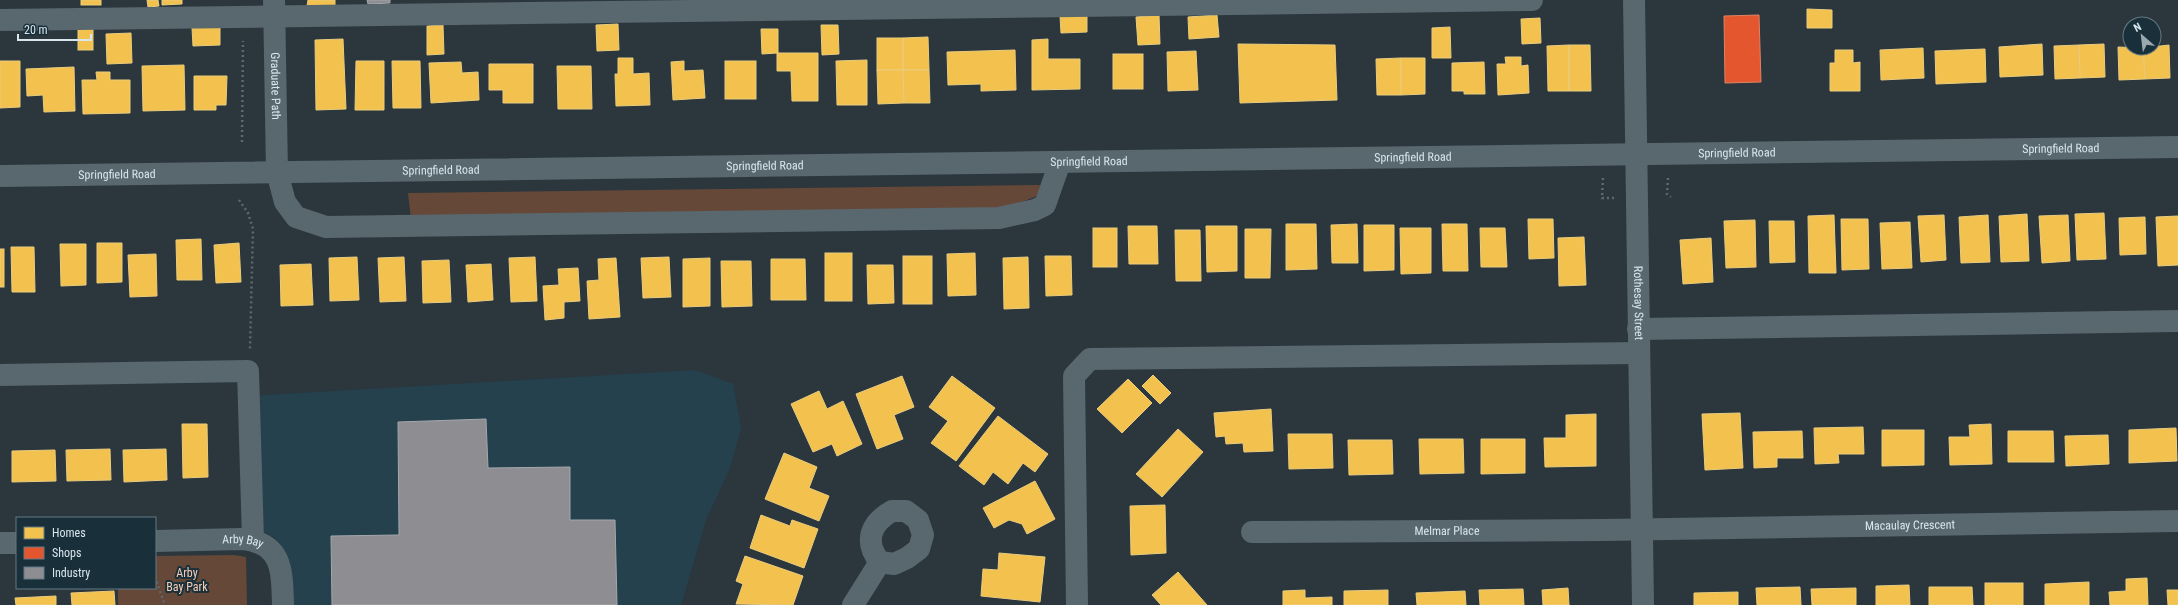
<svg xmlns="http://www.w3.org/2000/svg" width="2178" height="605" viewBox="0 0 2178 605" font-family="'Roboto Condensed',sans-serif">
<rect width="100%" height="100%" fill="#2b373d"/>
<polygon fill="#25414e" points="695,370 733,384 741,428 730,468 706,520 681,605 288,605 287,558 275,538 255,527 251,396"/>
<g fill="#664839">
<polygon points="1040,185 1039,195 1015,205 992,209 411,219 408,193"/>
<polygon points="234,555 246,557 247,605 118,605 118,588 155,588 155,556"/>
</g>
<g fill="#f2c14e" stroke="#eacc7e">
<rect x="81" y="0" width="20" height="5"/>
<polygon points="147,0 158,0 159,6 148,7"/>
<polygon points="162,0 182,0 182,4 162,5"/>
<polygon points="308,0 335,0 335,7 307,6"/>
<polygon points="1807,9 1832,10 1832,28 1807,28"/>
<polygon points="1087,15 1087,32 1061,33 1060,16"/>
<polygon points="1159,15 1160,44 1138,45 1136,17"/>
<polygon points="1217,15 1219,37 1189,39 1188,17"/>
<polygon points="1540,18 1541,43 1522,44 1521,19"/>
<polygon points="618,24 619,50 597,51 596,25"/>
<polygon points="443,25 444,54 427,55 427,26"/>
<polygon points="821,25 838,25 839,54 822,55"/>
<polygon points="220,27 220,45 193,46 192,28"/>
<polygon points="1450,27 1451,58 1432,58 1432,28"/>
<rect x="78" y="29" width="15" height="21"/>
<polygon points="761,29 778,29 778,53 818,53 818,101 792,101 791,71 777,71 777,53 762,54"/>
<polygon points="131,33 132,63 107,64 106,34"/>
<polygon points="928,37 929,70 903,70 903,38"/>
<rect x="877" y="38" width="26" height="32"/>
<polygon points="343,39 346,109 316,110 315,40"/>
<polygon points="1048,39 1048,59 1080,59 1080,89 1032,90 1032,40"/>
<polygon points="1238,44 1335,45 1337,100 1240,103"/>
<polygon points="2042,44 2043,75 2000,77 1999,47"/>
<polygon points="2104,44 2105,77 2080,78 2079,45"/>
<polygon points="1569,45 1590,45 1591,91 1569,91"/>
<polygon points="1569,45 1569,91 1548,91 1547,46"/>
<polygon points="2079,45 2080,78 2055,79 2054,46"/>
<polygon points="2169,45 2170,78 2145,79 2143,48"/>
<polygon points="2118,47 2143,48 2145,79 2119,80"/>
<polygon points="1923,48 1924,78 1881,80 1880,50"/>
<polygon points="1985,49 1986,82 1936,84 1935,51"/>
<polygon points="1015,50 1016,90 981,91 981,84 948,85 947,52"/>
<polygon points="1835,50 1853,50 1853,63 1860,62 1860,91 1830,91 1830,63 1835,63"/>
<polygon points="1196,51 1198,90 1168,91 1167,52"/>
<rect x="1113" y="54" width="30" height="35"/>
<polygon points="1505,57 1521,57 1521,66 1528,65 1529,93 1498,95 1497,64 1506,64"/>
<polygon points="618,58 633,58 633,74 649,73 650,105 616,106 615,74 618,74"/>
<polygon points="1401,58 1401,95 1377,95 1376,59"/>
<polygon points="1401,58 1425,58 1425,94 1401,95"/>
<polygon points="867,60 867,105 837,105 836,61"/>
<polygon points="0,61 20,61 20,107 0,108"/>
<polygon points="356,61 384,61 384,110 355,110"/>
<polygon points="392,61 420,61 421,108 393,108"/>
<polygon points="684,61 684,71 703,70 705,98 673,100 671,62"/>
<rect x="725" y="61" width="31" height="38"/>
<polygon points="461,62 462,73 478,72 479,100 431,103 429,63"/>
<polygon points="1484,62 1485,94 1464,94 1464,91 1452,91 1452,63"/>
<polygon points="489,64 533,64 533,103 503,103 503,90 489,90"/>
<polygon points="184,65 185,110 143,111 142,66"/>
<polygon points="557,66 591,66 592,109 558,109"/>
<polygon points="74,67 75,111 44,112 43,95 27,96 26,69"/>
<polygon points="877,70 903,70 904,103 878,104"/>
<polygon points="903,70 929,70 930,103 904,103"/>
<polygon points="96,72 110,72 110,80 130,80 130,113 83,114 82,80 97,80"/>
<polygon points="194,76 227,76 226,105 216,105 216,110 194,110"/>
<polygon points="2104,213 2106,259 2077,260 2075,214"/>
<polygon points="2027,214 2029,261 2001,262 1999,216"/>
<polygon points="1834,215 1836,273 1809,273 1808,216"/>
<polygon points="1944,215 1946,260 1921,262 1918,216"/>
<polygon points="1988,215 1990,262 1961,263 1959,217"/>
<polygon points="2068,215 2070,261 2042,263 2039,216"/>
<polygon points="2178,216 2178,265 2158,266 2156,217"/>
<polygon points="2145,217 2146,254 2120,255 2119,218"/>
<polygon points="1528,219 1553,219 1554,258 1529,259"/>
<polygon points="1841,219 1868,219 1869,269 1842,270"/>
<polygon points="1755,220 1756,267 1726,268 1724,221"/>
<polygon points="1769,221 1794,221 1795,262 1770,263"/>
<polygon points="1910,222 1912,268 1882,269 1880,223"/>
<polygon points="1286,224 1316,224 1317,269 1286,270"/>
<polygon points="1357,224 1358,263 1332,263 1331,225"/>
<polygon points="1442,224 1467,224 1468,271 1443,271"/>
<polygon points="1364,225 1394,225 1394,270 1364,271"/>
<polygon points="1128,226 1157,226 1158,264 1129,264"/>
<polygon points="1206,226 1237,226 1237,271 1207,272"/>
<rect x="1093" y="228" width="24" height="39"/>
<polygon points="1400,228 1431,228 1431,273 1401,274"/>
<polygon points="1480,228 1505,228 1507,267 1481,267"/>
<polygon points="1245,229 1271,229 1270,278 1245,278"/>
<polygon points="1175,230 1200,230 1201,281 1176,281"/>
<polygon points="1584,237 1586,285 1559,286 1558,238"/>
<polygon points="1711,238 1713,282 1683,284 1680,240"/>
<polygon points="201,239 202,280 177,280 176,240"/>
<polygon points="97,243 122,243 122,282 97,283"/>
<polygon points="239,243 241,282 216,283 214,245"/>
<polygon points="60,244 86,244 86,285 61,286"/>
<polygon points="11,247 34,247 35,292 12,292"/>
<rect x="0" y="249" width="4" height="38"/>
<rect x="825" y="253" width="27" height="48"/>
<polygon points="975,253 976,295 948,296 947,254"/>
<polygon points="156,254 157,296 130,297 128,255"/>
<rect x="903" y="256" width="29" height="48"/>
<polygon points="1045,256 1071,256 1072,295 1046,296"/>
<polygon points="357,257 359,300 330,301 329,258"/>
<polygon points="404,257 406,301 380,302 378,258"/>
<polygon points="535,257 537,301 511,302 509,258"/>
<polygon points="669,257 671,297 643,298 641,258"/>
<polygon points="1028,257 1029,308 1004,309 1003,258"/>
<polygon points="616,258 620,317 589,319 587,281 599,280 598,259"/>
<polygon points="710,258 710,306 683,307 683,259"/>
<polygon points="771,259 805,259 806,300 771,300"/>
<polygon points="449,260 451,302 423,303 422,261"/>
<polygon points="721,261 751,261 752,306 722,307"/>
<polygon points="311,264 313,305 281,306 280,265"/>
<polygon points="491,264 493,300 468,302 466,265"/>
<polygon points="867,265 893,265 894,303 868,304"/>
<polygon points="578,268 580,301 564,302 564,318 545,320 543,286 559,285 558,269"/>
<polygon points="1153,375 1171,393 1160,404 1142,386"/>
<polygon points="902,376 914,407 894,415 903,439 877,449 856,394"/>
<polygon points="952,376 995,408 956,461 931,443 948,421 929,407"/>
<polygon points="1128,379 1152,403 1122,433 1097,409"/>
<polygon points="819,391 827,409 843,401 862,444 837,456 832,444 813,452 791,404"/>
<polygon points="1271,409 1273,451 1244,452 1243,443 1226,444 1225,436 1216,437 1214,413"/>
<polygon points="1740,413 1743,468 1705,470 1702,414"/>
<polygon points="1596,414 1596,466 1545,467 1544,438 1566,438 1566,415"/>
<polygon points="998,416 1048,454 1035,472 1023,463 1008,484 993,472 984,485 959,466"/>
<polygon points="182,424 207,424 208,477 183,478"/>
<polygon points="1991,424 1992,464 1950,465 1949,437 1970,437 1969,425"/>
<polygon points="1863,427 1864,454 1838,454 1839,463 1815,464 1814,428"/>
<polygon points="2176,428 2177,461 2129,463 2129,430"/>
<polygon points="1178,429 1203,452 1162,497 1136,474"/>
<polygon points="1882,430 1924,430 1924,465 1882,466"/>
<polygon points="1802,431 1803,458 1777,458 1777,467 1754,468 1753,432"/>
<polygon points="2008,431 2053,431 2054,462 2008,462"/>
<polygon points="1288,434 1332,434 1333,468 1289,469"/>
<polygon points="2108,435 2109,464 2066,466 2065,436"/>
<polygon points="1419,439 1463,439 1464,473 1420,474"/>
<polygon points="1481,439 1525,439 1525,473 1481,474"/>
<polygon points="1348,440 1392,440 1393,474 1349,475"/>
<polygon points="110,449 111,480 67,481 66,450"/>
<polygon points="166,449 167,480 124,482 123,450"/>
<polygon points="55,450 56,481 12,482 12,451"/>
<polygon points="784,453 817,467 809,488 829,496 819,521 765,499"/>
<polygon points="1035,481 1055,519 1027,534 1022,524 1009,520 994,528 983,508"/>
<polygon points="1165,505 1166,553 1131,555 1130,506"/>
<polygon points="761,515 790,526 792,520 818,529 804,568 750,548"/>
<polygon points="999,553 1045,557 1040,602 981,596 983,569 998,570"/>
<polygon points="745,556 803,576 793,605 736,604 743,584 736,581"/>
<polygon points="1178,572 1207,605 1161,605 1152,595"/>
<polygon points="2147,578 2148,605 2110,605 2109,592 2126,591 2126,579"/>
<polygon points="2089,582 2089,605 2045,605 2045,584"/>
<rect x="1985" y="583" width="38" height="22"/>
<polygon points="1909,585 1910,605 1876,605 1876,586"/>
<polygon points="1800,587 1801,605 1757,605 1756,588"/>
<polygon points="1929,587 1972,587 1973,605 1929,605"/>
<polygon points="1568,588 1569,605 1543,605 1542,590"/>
<polygon points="1856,588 1856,605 1812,605 1811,589"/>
<polygon points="1523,589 1524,605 1480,605 1479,590"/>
<polygon points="1305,590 1305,598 1332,597 1332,605 1283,605 1283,591"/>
<polygon points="1388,590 1388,605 1344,605 1344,591"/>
<polygon points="2167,590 2178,590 2178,605 2168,605"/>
<polygon points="114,591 115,605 72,605 71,593"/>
<polygon points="1465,591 1466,605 1417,605 1416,593"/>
<polygon points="1738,592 1738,605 1694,605 1694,593"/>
<polygon points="56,596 56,605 16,605 15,598"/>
</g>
<polygon fill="#e4572e" stroke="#e08267" points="1759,15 1761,82 1725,83 1724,16"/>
<g fill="#8d8d92" stroke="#a4a8ad">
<polygon points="367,0 390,0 390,3 368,4"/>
<polygon points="486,419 488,468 570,467 570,520 615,520 617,605 332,605 331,536 399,535 398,422"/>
</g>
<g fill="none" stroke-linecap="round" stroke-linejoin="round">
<g stroke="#5e696f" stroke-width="2.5" stroke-dasharray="2 3" stroke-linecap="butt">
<polyline points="242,142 243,41"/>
<polyline points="1603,178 1602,198 1615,198"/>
<polyline points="1668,178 1667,194 1671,197"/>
<polyline points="239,200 248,213 253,229 250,349"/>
<polyline points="155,577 165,605"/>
</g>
<g stroke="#59676e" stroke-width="22">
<path id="s1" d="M274,0l3,172 8,30 11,15 30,10 673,-9 36,-8 10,-5 15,-43"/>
<path id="s2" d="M1634,0l9,605"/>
<polyline points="0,20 1532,0"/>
<path id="s3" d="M0,176l2178,-29"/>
<polyline points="1638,329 2178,321"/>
<polyline points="0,375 248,371 253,540"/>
<path d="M892,511h14l12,9 5,15 -4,14 -12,9 -13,6 -14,-2c-17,-21 -9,-39 12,-51z"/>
<path id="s4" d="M1252,532l352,-2 574,-9"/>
<path id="s5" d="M155,541l87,-2c41,4 40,32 41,66"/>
<polyline points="0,543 17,543"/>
<polyline points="853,605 880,562"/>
<polyline points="1077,605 1074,376 1090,359 1639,353"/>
</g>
</g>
<g text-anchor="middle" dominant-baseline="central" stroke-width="4" stroke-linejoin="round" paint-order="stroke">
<g font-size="12" fill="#d8e6ed" stroke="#19303a">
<text stroke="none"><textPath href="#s1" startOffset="86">Graduate Path</textPath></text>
<text stroke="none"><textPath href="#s3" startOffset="2061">Springfield Road</textPath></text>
<text stroke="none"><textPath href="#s3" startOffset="1737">Springfield Road</textPath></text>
<text stroke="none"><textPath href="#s3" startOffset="1413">Springfield Road</textPath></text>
<text stroke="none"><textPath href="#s3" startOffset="1089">Springfield Road</textPath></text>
<text stroke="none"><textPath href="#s3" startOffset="765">Springfield Road</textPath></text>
<text stroke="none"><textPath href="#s3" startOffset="441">Springfield Road</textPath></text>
<text stroke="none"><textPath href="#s3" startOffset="117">Springfield Road</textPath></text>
<text stroke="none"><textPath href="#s2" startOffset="303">Rothesay Street</textPath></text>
<text stroke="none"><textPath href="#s4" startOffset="658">Macaulay Crescent</textPath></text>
<text stroke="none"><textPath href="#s4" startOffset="195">Melmar Place</textPath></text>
<text stroke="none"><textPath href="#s5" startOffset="88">Arby Bay</textPath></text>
</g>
<g font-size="12" fill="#f8ceb7" stroke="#19303a">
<text x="187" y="573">Arby<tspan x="187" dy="14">Bay Park</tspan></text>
</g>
</g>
<rect x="16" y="517" width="140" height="72" fill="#19303a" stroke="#657982"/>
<rect x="24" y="527" width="20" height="12" fill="#f2c14e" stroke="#657982"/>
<text x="52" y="537" font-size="12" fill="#d8e6ed">Homes</text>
<rect x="24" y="547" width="20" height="12" fill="#e4572e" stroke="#657982"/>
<text x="52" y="557" font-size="12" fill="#d8e6ed">Shops</text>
<rect x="24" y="567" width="20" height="12" fill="#8d8d92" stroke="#657982"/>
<text x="52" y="577" font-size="12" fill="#d8e6ed">Industry</text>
<g transform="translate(2142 36) rotate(332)"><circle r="19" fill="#19303a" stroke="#657982"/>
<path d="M0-3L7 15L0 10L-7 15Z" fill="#9ba9af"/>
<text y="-6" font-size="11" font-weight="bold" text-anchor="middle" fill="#d8e6ed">N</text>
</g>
<path d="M18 34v6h73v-6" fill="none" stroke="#d8e6ed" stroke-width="2"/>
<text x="24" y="34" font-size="12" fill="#d8e6ed" stroke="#19303a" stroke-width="3" paint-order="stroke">20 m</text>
</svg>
